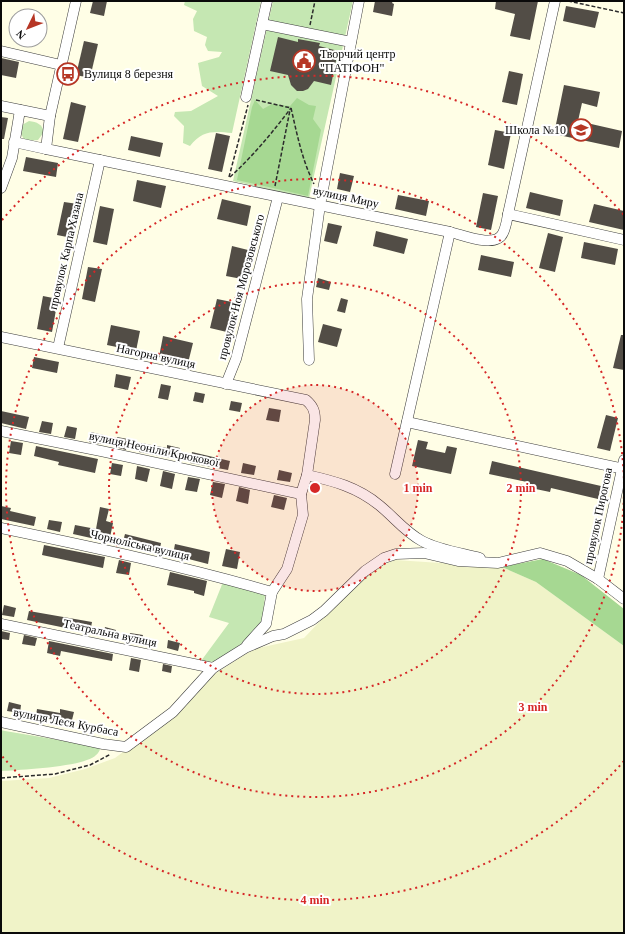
<svg xmlns="http://www.w3.org/2000/svg" width="625" height="934" viewBox="0 0 625 934" font-family="'Times New Roman',serif">
<rect width="100%" height="100%" fill="#fffee6"/>
<polygon fill="#f0f3c8" points="395,560 502,567 536,582 624,646 624,933 1,933 1,781 49,778 85,769 115,758 174,714 213,675 254,649 304,638 368,571"/>
<g fill="#c5e7b2">
<path d="M185,1h76l-29,132c-18,-2 -30,-3 -42,13l-7,-3 1,-17 -10,-10 1,-4 16,-1 27,-15 -16,-10 -4,-23 21,-6 3,-5 -14,-1 -3,-6 2,-8 -13,-6 -1,-12 4,-8 -13,-6z"/>
<polygon points="273,1 353,1 309,198 233,181"/>
<path d="M29,121c8,1 13,3 15,11l-6,8 -12,1c-5,-5 -6,-9 -4,-16z"/>
<polygon points="223,582 265,595 262,623 241,644 216,662 201,661 229,623 209,617"/>
<path d="M1,730l4,1 96,16c-1,3 -3,7 -5,8 -11,12 -77,15 -95,16z"/>
</g>
<g fill="#a6d892">
<polygon points="297,98 309,105 316,106 313,119 321,130 308,196 237,180 252,107 255,100 263,109 272,104 290,106"/>
<polygon points="543,559 581,575 624,609 624,646 536,582 502,567"/>
</g>
<g fill="#524d46">
<polygon points="93,1 107,1 104,16 90,13"/>
<polygon points="375,1 393,1 392,3 394,4 392,16 373,12"/>
<polygon points="496,1 538,1 530,40 510,36 515,14 495,9"/>
<polygon points="566,6 599,12 595,28 563,21"/>
<polygon points="278,37 298,42 298,39 320,43 319,46 338,51 331,85 314,81 308,89 303,91 297,91 291,85 288,75 270,71"/>
<polygon points="84,41 98,44 90,78 76,75"/>
<polygon points="1,58 19,62 16,78 1,75"/>
<polygon points="509,71 523,74 517,105 502,102"/>
<polygon points="564,85 600,92 597,107 582,103 578,121 622,131 619,148 554,134"/>
<polygon points="71,102 86,106 78,142 63,139"/>
<polygon points="1,117 8,118 4,139 1,139"/>
<polygon points="495,130 511,133 504,169 488,165"/>
<polygon points="216,133 230,136 222,172 208,169"/>
<polygon points="131,136 163,143 160,157 128,150"/>
<polygon points="26,157 58,163 56,177 23,171"/>
<polygon points="340,173 354,176 350,192 337,189"/>
<polygon points="137,180 166,186 161,208 133,201"/>
<polygon points="530,192 563,200 560,216 526,208"/>
<polygon points="483,193 498,196 491,230 476,227"/>
<polygon points="398,195 429,201 426,216 395,209"/>
<polygon points="222,199 251,206 247,226 217,219"/>
<polygon points="64,202 78,204 72,238 57,235"/>
<polygon points="594,204 624,211 624,230 589,222"/>
<polygon points="100,206 114,209 107,245 93,242"/>
<polygon points="328,223 342,226 337,244 324,241"/>
<polygon points="376,231 408,239 404,254 373,246"/>
<polygon points="548,233 563,237 555,272 539,268"/>
<polygon points="584,242 618,249 615,265 581,258"/>
<polygon points="232,246 248,250 242,279 226,276"/>
<polygon points="481,255 514,262 511,277 478,270"/>
<polygon points="88,267 102,269 95,302 82,299"/>
<polygon points="318,278 331,282 329,290 316,287"/>
<polygon points="43,296 58,299 52,332 37,329"/>
<polygon points="341,298 348,300 345,313 337,311"/>
<polygon points="217,299 237,303 231,333 210,328"/>
<polygon points="323,324 342,329 337,347 318,342"/>
<polygon points="111,325 140,331 136,351 107,345"/>
<polygon points="621,335 624,335 624,370 613,368"/>
<polygon points="163,336 193,343 188,363 159,357"/>
<polygon points="34,357 59,362 57,373 32,368"/>
<polygon points="116,374 131,377 128,390 114,387"/>
<polygon points="161,384 171,386 168,400 158,398"/>
<polygon points="195,392 205,394 203,403 193,401"/>
<polygon points="231,401 242,403 240,412 229,410"/>
<polygon points="269,408 281,410 279,422 266,420"/>
<polygon points="1,411 29,417 26,429 1,423"/>
<polygon points="606,415 618,418 610,451 597,448"/>
<polygon points="42,421 53,423 51,434 39,432"/>
<polygon points="67,426 77,428 75,439 64,437"/>
<polygon points="91,432 103,435 101,444 89,442"/>
<polygon points="117,437 128,439 126,450 115,447"/>
<polygon points="418,440 428,442 426,449 445,453 447,446 457,448 451,474 412,466"/>
<polygon points="11,441 23,443 21,455 9,453"/>
<polygon points="141,443 167,448 167,445 180,448 177,459 139,452"/>
<polygon points="36,446 98,459 95,473 58,465 59,462 34,456"/>
<polygon points="192,452 230,461 228,470 190,463"/>
<polygon points="492,461 601,486 598,499 551,488 550,492 526,487 527,482 489,474"/>
<polygon points="112,463 123,465 121,476 110,474"/>
<polygon points="243,463 256,466 254,475 241,473"/>
<polygon points="137,466 150,469 147,482 135,479"/>
<polygon points="279,470 292,473 290,482 277,480"/>
<polygon points="163,471 175,474 172,489 160,486"/>
<polygon points="188,477 200,479 197,492 185,490"/>
<polygon points="213,482 225,484 222,498 210,495"/>
<polygon points="239,487 250,490 248,504 236,501"/>
<polygon points="274,495 287,498 284,510 271,507"/>
<polygon points="1,506 11,508 10,511 36,517 34,526 1,519"/>
<polygon points="100,507 109,509 106,521 113,523 109,542 73,534 75,525 96,529"/>
<polygon points="49,520 62,522 60,532 47,529"/>
<polygon points="125,534 161,543 159,553 122,545"/>
<polygon points="175,544 210,552 208,564 173,555"/>
<polygon points="44,545 105,557 103,568 42,555"/>
<polygon points="226,549 240,552 237,569 222,566"/>
<polygon points="119,560 131,563 129,575 116,573"/>
<polygon points="170,572 207,581 204,596 194,593 194,591 167,585"/>
<polygon points="4,605 16,608 14,617 2,615"/>
<polygon points="29,611 92,622 90,633 27,620"/>
<polygon points="105,627 116,630 115,638 103,636"/>
<polygon points="1,631 10,633 9,640 1,639"/>
<polygon points="130,633 143,635 141,644 128,641"/>
<polygon points="24,635 37,638 35,646 22,644"/>
<polygon points="168,640 180,643 178,651 167,648"/>
<polygon points="49,641 113,654 112,661 61,651 60,656 47,653"/>
<polygon points="131,658 141,660 139,672 129,670"/>
<polygon points="163,664 172,666 171,673 162,671"/>
<polygon points="9,702 21,705 20,713 7,711"/>
<polygon points="37,709 60,713 60,709 74,712 71,724 36,716"/>
</g>
<g fill="none" stroke-linecap="round" stroke-linejoin="round">
<g stroke="#3d3d3d" stroke-width="11">
<g id="minor">
<path d="M76,1l-26,115 -4,33 404,83c13,3 46,17 53,1 3,-6 4,-13 5,-19l116,26"/>
<polyline points="262,24 351,42"/>
<polyline points="1,51 61,65"/>
<polyline points="246,97 267,1"/>
<polyline points="1,106 50,116"/>
<polyline points="14,142 46,149"/>
<polyline points="1,188 12,158 20,110"/>
<polyline points="508,214 555,1"/>
<path d="M1,337l305,63c7,6 9,11 9,20l-8,55 -6,19 2,21 -16,54 -15,23 -6,32 -19,21"/>
<polyline points="58,348 100,160"/>
<polyline points="309,360 307,299 320,205 359,1"/>
<polyline points="226,384 236,359 278,197"/>
<polyline points="407,422 624,469"/>
<polyline points="1,431 101,451 301,494"/>
<polyline points="395,474 450,232"/>
<path d="M307,475c27,6 50,12 72,30 15,12 26,27 43,36 17,9 39,12 58,17"/>
<path d="M1,528c91,19 182,38 271,64"/>
<polyline points="598,579 624,460"/>
<polyline points="1,624 213,668"/>
<polyline points="1,722 103,744 126,747 173,712 213,668 245,648 273,636 284,634 312,620 324,611 365,571 384,558 396,554 424,553 458,561 498,563 540,553 567,561 598,579 624,599"/>
</g>
</g>
<g stroke="#2c2c2c" stroke-width="1.5" stroke-dasharray="4 2" stroke-linecap="butt">
<polyline points="568,1 624,13"/>
<polyline points="310,25 315,1"/>
<polyline points="256,100 291,108"/>
<path d="M291,108c6,26 11,52 23,76"/>
<polyline points="229,177 248,105"/>
<path d="M230,177c23,-21 42,-44 61,-69"/>
<polyline points="275,186 290,110"/>
<polyline points="1,778 55,774 90,765 111,754"/>
</g>
<use href="#minor" stroke="#fff" stroke-width="10"/>
</g>
<circle cx="315" cy="488" r="103" fill="#d62828" fill-opacity=".12"/>
<g fill="none" stroke="#d62828" stroke-width="2" stroke-dasharray="2 4">
<circle cx="315" cy="488" r="103"/>
<circle cx="315" cy="488" r="206"/>
<path d="M624 491A309 309 0 1 1 624 485"/>
<path d="M624 761A412 412 0 0 1 2 756M2 220A412 412 0 0 1 624 215"/>
</g>
<defs>
<g id="civic-ring" transform="scale(1.15)"><circle r="9.5" fill="#fff" stroke="#b63625" stroke-width="1.5"/><path d="M-.6-6.5H3V-4.5H.6V-3L4-1V1h2V6H-6V1h2V-1L-.6-3ZM-1.2 2.5V6h2.4V2.5Z" fill="#b63625"/></g>
<g id="bus-ring" transform="scale(1.15)"><circle r="9.5" fill="#fff" stroke="#b63625" stroke-width="1.5"/><path d="M-5-6H5V4H4V6H2V4H-2V6H-4V4H-5ZM-3.5-4V0h7V-4ZM-3.5 1.2v1.5H-2V1.2ZM2 1.2v1.5H3.5V1.2Z" fill="#b63625"/></g>
<g id="school-ring" transform="scale(1.15)"><circle r="9.5" fill="#fff" stroke="#b63625" stroke-width="1.5"/><path d="M0-5L7-2L0 1L-7-2ZM-4 1L0 2.5L4 1V4Q0 6-4 4Z" fill="#b63625"/></g>
</defs>
<g fill-rule="evenodd">
<use href="#civic-ring" x="304" y="61"/>
<use href="#bus-ring" x="68" y="74"/>
<use href="#school-ring" x="581" y="130"/>
</g>
<g text-anchor="middle" dominant-baseline="central" stroke-width="4" stroke-linejoin="round" paint-order="stroke">
<g font-size="12" fill="#0a0a0a" stroke="#fff" text-anchor="start">
<text x="320" y="54">Творчий центр<tspan x="320" dy="14">"ПАТІФОН"</tspan></text>
<text x="84" y="74">Вулиця 8 березня</text>
<text x="566" y="130" text-anchor="end">Школа №10</text>
</g>
<g font-size="12" fill="#0a0a0a" stroke="#fff">
<text transform="translate(346 197) rotate(12)">вулиця Миру</text>
<text transform="translate(66 251) rotate(-77)">провулок Карпа Хазана</text>
<text transform="translate(241 287) rotate(-75)">провулок Ноя Морозовського</text>
<text transform="translate(156 356) rotate(12)">Нагорна вулиця</text>
<text transform="translate(154 449) rotate(12)">вулиця Неоніли Крюкової</text>
<text transform="translate(598 516) rotate(-78)">провулок Пирогова</text>
<text transform="translate(140 545) rotate(13)">Чорноліська вулиця</text>
<text transform="translate(110 633) rotate(12)">Театральна вулиця</text>
<text transform="translate(66 722) rotate(11)">вулиця Леся Курбаса</text>
</g>
</g>
<circle cx="315" cy="488" r="6" fill="#d62828" stroke="#fff" stroke-width="2"/>
<g font-size="12" text-anchor="middle" font-weight="bold" fill="#d62828" stroke="#fff" stroke-width="4" stroke-linejoin="round" paint-order="stroke">
<text x="418" y="492">1 min</text>
<text x="521" y="492">2 min</text>
<text x="533" y="711">3 min</text>
<text x="315" y="904">4 min</text>
</g>
<rect width="625" height="934" fill="none" stroke="#0a0a0a" stroke-width="4"/>
<g transform="translate(28 28) rotate(227)"><circle r="19" fill="#ffffff" stroke="#9d9d9d"/>
<path d="M0-3L7 15L0 10L-7 15Z" fill="#b63625"/>
<text y="-6" font-size="11" font-weight="bold" text-anchor="middle" fill="#0a0a0a">N</text>
</g>
</svg>
